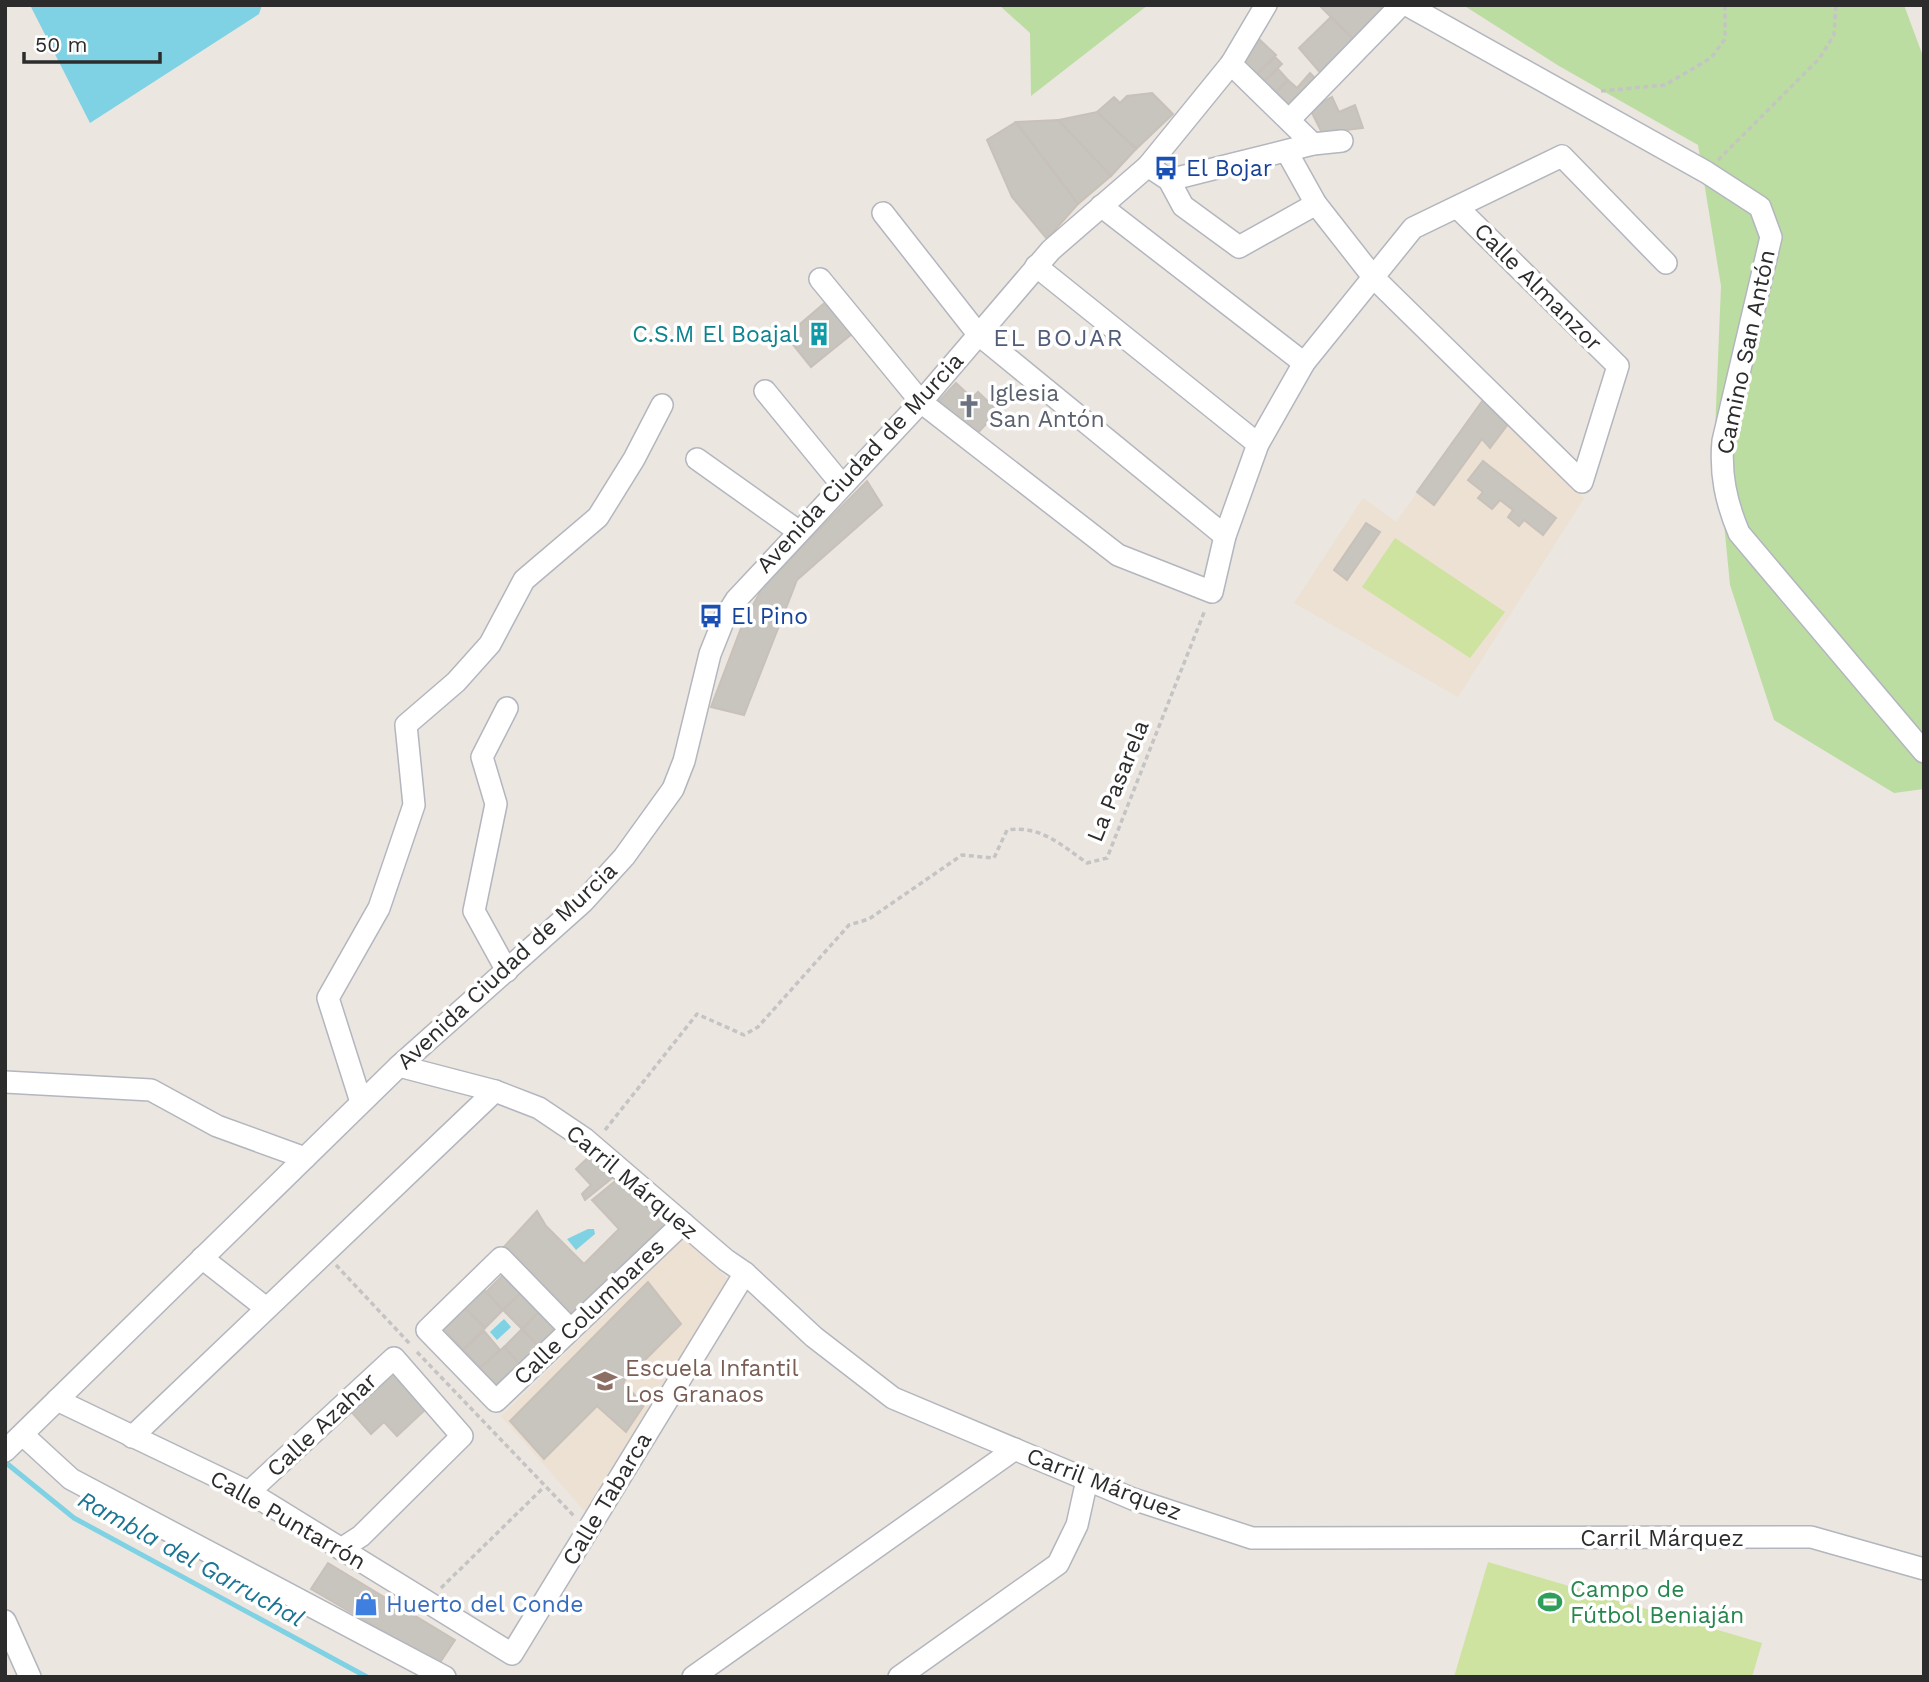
<svg xmlns="http://www.w3.org/2000/svg" width="1929" height="1682" viewBox="0 0 1929 1682" font-family="'Work Sans',sans-serif">
<rect width="100%" height="100%" fill="#ece6e0"/>
<g fill="#ece1d2">
<polygon points="1483,400 1584,498 1458,697 1294,603 1363,498 1396,522"/>
<polygon points="685,1237 733,1284 589,1516 501,1416"/>
</g>
<g fill="#bcdda2">
<polygon points="999,5 1148,5 1031,96 1030,33"/>
<polygon points="1463,5 1904,5 1924,59 1924,789 1894,793 1774,720 1730,585 1715,431 1721,286 1698,145 1559,66"/>
</g>
<g fill="#cde39f">
<polygon points="1395,538 1505,612 1470,658 1362,587"/>
<polygon points="1488,1562 1762,1643 1752,1677 1454,1677"/>
</g>
<g fill="#7ed2e3">
<polygon points="33,5 262,5 259,14 90,123 31,7"/>
<polygon points="588,1229 594,1229 595,1234 576,1250 567,1239"/>
<polygon points="504,1319 511,1327 497,1340 490,1332"/>
</g>
<g fill="none" stroke-linecap="round" stroke-linejoin="round">
<polyline stroke="#7ed2e3" stroke-width="5" points="5,1462 74,1518 367,1677"/>
</g>
<g fill="#c8c4be" stroke="#c8c1ba" stroke-width="2">
<polygon points="1319,5 1377,5 1386,11 1356,42"/>
<polygon points="1331,17 1356,42 1324,77 1299,48"/>
<polygon points="1260,40 1276,55 1253,78 1237,63"/>
<polygon points="1275,57 1282,64 1260,85 1253,78"/>
<polygon points="1278,69 1288,80 1271,97 1260,85"/>
<polygon points="1310,73 1317,80 1287,111 1271,97 1288,80 1297,88"/>
<polygon points="1152,93 1173,114 1136,149 1097,112 1114,97 1120,103 1127,96"/>
<polygon points="1332,97 1339,112 1355,105 1363,128 1322,133 1310,109"/>
<polygon points="1097,112 1136,149 1111,176 1058,120"/>
<polygon points="1058,120 1111,176 1078,204 1016,122"/>
<polygon points="1016,122 1078,204 1047,239 1012,197 987,140"/>
<polygon points="827,301 853,333 811,367 786,336"/>
<polygon points="956,383 972,398 978,392 998,411 975,436 939,401"/>
<polygon points="1483,400 1508,424 1490,448 1482,439 1434,505 1417,492"/>
<polygon points="1483,461 1556,518 1543,535 1524,520 1519,526 1508,517 1513,510 1500,500 1492,509 1478,498 1483,492 1468,480"/>
<polygon points="867,481 882,505 797,580 744,715 711,707 743,623 764,585"/>
<polygon points="1366,523 1380,532 1347,580 1334,570"/>
<polygon points="593,1153 616,1175 585,1200 582,1194 591,1185 576,1169"/>
<polygon points="620,1177 672,1225 573,1319 502,1249 537,1211 546,1226 584,1264 619,1229 592,1200"/>
<polygon points="507,1271 525,1289 503,1310 486,1292"/>
<polygon points="648,1282 681,1324 623,1382 644,1405 626,1432 597,1406 544,1459 510,1421"/>
<polygon points="482,1288 503,1310 485,1328 464,1307"/>
<polygon points="525,1289 543,1308 522,1329 503,1310"/>
<polygon points="464,1307 485,1328 463,1350 443,1329"/>
<polygon points="543,1308 563,1329 541,1349 522,1329"/>
<polygon points="522,1329 541,1349 522,1367 504,1347"/>
<polygon points="484,1331 500,1350 480,1368 463,1350"/>
<polygon points="504,1347 522,1367 499,1389 480,1368"/>
<polygon points="391,1372 427,1408 397,1436 384,1422 371,1434 349,1409"/>
<polygon points="328,1563 455,1640 439,1664 311,1589"/>
</g>
<g fill="none" stroke-linecap="round" stroke-linejoin="round">
<g stroke="#b3b6be" stroke-width="24">
<g id="minor">
<path d="M1407,5l299,167 54,35 11,30 -48,204c-3,33 3,61 16,92l185,219"/>
<polyline points="1231,64 1313,144"/>
<polyline points="1289,120 1401,5"/>
<polyline points="1287,152 1316,204 1374,278 1582,482 1618,366 1458,208"/>
<polyline points="1148,166 1169,180 1183,206 1239,247 1316,204"/>
<polyline points="1169,180 1313,144 1342,141"/>
<polyline points="1101,206 1304,363"/>
<polyline points="883,213 978,334 1225,536"/>
<polyline points="1036,266 1258,444"/>
<polyline points="820,279 921,402 1118,555 1212,592 1225,536 1258,444 1304,363 1413,228 1562,156 1666,263"/>
<polyline points="765,391 842,485"/>
<polyline points="697,459 798,531"/>
<polyline points="507,971 474,911 496,804 482,757 507,708"/>
<polyline points="399,1066 495,1091 539,1108 585,1139 726,1260 745,1273 814,1337 893,1398 1133,1499 1252,1538 1811,1537 1924,1569"/>
<polyline points="5,1082 151,1090 217,1126 305,1158"/>
<polyline points="361,1102 328,998 379,908 414,805 406,725 456,682 490,644 524,580 598,517 634,459 662,405"/>
<polyline points="202,1258 266,1308"/>
<polyline points="570,1329 501,1258 427,1330 496,1401 683,1223"/>
<polyline points="57,1400 249,1492 512,1654 745,1273"/>
<polyline points="23,1435 71,1479 445,1677"/>
<polyline points="132,1437 495,1091"/>
<polyline points="5,1451 399,1066 583,902 624,857 673,789 684,761 710,654 724,619 736,600 921,402 1051,250 1148,166 1231,64 1266,5"/>
<polyline points="249,1492 394,1358 462,1436 361,1536 341,1549"/>
<polyline points="5,1621 30,1677"/>
<polyline points="693,1677 1015,1449"/>
<polyline points="899,1677 1058,1564 1077,1525 1087,1480"/>
</g>
</g>
<g stroke="#c4c4c4" stroke-width="3.5" stroke-dasharray="5 3.5" stroke-linecap="butt">
<polyline points="1601,91 1665,85 1711,58 1725,39 1725,5"/>
<polyline points="1718,160 1819,59 1834,35 1836,5"/>
<path d="M605,1130l92,-116 47,21 14,-8 91,-102 20,-6 93,-64 32,3 13,-28c33,-5 53,14 80,33l20,-5 98,-248"/>
<polyline points="336,1265 410,1344"/>
<polyline points="417,1352 574,1516"/>
<polyline points="441,1588 543,1488"/>
</g>
<use href="#minor" stroke="#fff" stroke-width="21"/>
</g>
<defs>
<g id="bus-bare" transform="scale(1.89)"><path d="M-5-6H5V4H4V6H2V4H-2V6H-4V4H-5ZM-3.5-4V0h7V-4ZM-3.5 1.2v1.5H-2V1.2ZM2 1.2v1.5H3.5V1.2Z" fill="#1a4fb4" stroke="#fff" stroke-width="2.5" paint-order="stroke"/></g>
<g id="building-bare" transform="scale(1.89)"><path d="M-4-6H4V6H1V3H-1V6H-4ZM-2.5-4.3h1.7v1.8h-1.7ZM.8-4.3h1.7v1.8H.8ZM-2.5-1h1.7V.8h-1.7ZM.8-1h1.7V.8H.8Z" fill="#0f9aa8" stroke="#fff" stroke-width="2.5" paint-order="stroke"/></g>
<g id="church-bare" transform="scale(1.89)"><path d="M-1.2-6h2.4v3.5h3.3v2.4h-3.3V6h-2.4V-.1h-3.3v-2.4h3.3Z" fill="#6b7280" stroke="#fff" stroke-width="2.5" paint-order="stroke"/></g>
<g id="school-bare" transform="scale(1.89)"><path d="M0-5L7-2L0 1L-7-2ZM-4 1L0 2.5L4 1V4Q0 6-4 4Z" fill="#8d6e63" stroke="#fff" stroke-width="2.5" paint-order="stroke"/></g>
<g id="stadium-bare" transform="scale(1.89)"><path d="M0-5a6.5 5 0 1 0 0 10a6.5 5 0 1 0 0-10ZM-3.5-1.8h7v3.6h-7Z" fill="#2e9e5b" stroke="#fff" stroke-width="2.5" paint-order="stroke"/></g>
<g id="shop-bare" transform="scale(1.89)"><path d="M-5-2.5h2.3a2.7 3.5 0 0 1 5.4 0H5L5.5 6h-11ZM-1.5-2.5h3a1.5 2.3 0 0 0-3 0Z" fill="#3f7fe0" stroke="#fff" stroke-width="2.5" paint-order="stroke"/></g>
</defs>
<g fill-rule="evenodd">
<use href="#bus-bare" x="1166" y="168"/>
<use href="#building-bare" x="819" y="334"/>
<use href="#church-bare" x="969" y="406"/>
<use href="#bus-bare" x="711" y="616"/>
<use href="#school-bare" x="605" y="1381"/>
<use href="#stadium-bare" x="1550" y="1602"/>
<use href="#shop-bare" x="366" y="1604"/>
</g>
<g text-anchor="middle" dominant-baseline="central" stroke-width="7" stroke-linejoin="round" paint-order="stroke">
<g font-size="23" fill="#164399" stroke="#fff" text-anchor="start">
<text x="1186" y="168">El Bojar</text>
<text x="731" y="616">El Pino</text>
</g>
<g font-size="23" fill="#2c2c2c" stroke="#fff">
<text transform="translate(1538 287) rotate(45)">Calle Almanzor</text>
<text transform="translate(1746 352) rotate(-78)">Camino San Antón</text>
<text transform="translate(860 463) rotate(-47)">Avenida Ciudad de Murcia</text>
<text transform="translate(1118 781) rotate(-68)">La Pasarela</text>
<text transform="translate(507 966) rotate(-43)">Avenida Ciudad de Murcia</text>
<text transform="translate(632 1182) rotate(40)">Carril Márquez</text>
<text transform="translate(589 1312) rotate(-44)">Calle Columbares</text>
<text transform="translate(322 1425) rotate(-43)">Calle Azahar</text>
<text transform="translate(1104 1484) rotate(21)">Carril Márquez</text>
<text transform="translate(607 1499) rotate(-59)">Calle Tabarca</text>
<text transform="translate(288 1520) rotate(30)">Calle Puntarrón</text>
<text x="1662" y="1538">Carril Márquez</text>
</g>
<g font-size="23" fill="#0d838f" stroke="#fff" text-anchor="end">
<text x="799" y="334">C.S.M El Boajal</text>
</g>
<g font-size="23" fill="#5b616d" stroke="#fff" text-anchor="start">
<text x="989" y="393">Iglesia<tspan x="989" dy="26">San Antón</tspan></text>
</g>
<g font-size="23" fill="#785e54" stroke="#fff" text-anchor="start">
<text x="625" y="1368">Escuela Infantil<tspan x="625" dy="26">Los Granaos</tspan></text>
</g>
<g font-size="23" fill="#27864d" stroke="#fff" text-anchor="start">
<text x="1570" y="1589">Campo de<tspan x="1570" dy="26">Fútbol Beniaján</tspan></text>
</g>
<g font-size="23" fill="#366cbe" stroke="#fff" text-anchor="start">
<text x="386" y="1604">Huerto del Conde</text>
</g>
<g font-size="24" letter-spacing="2" fill="#515c79" stroke="#fff">
<text x="1059" y="338">EL BOJAR</text>
</g>
<g font-size="24" font-style="italic" fill="#1b7492" stroke="#fff">
<text transform="translate(191 1559) rotate(29)">Rambla del Garruchal</text>
</g>
</g>
<rect width="1929" height="1682" fill="none" stroke="#2c2c2c" stroke-width="14"/>
<path d="M24 52v10h136v-10" fill="none" stroke="#2c2c2c" stroke-width="3.5"/>
<text x="35" y="52" font-size="21" fill="#2c2c2c" stroke="#ffffff" stroke-width="5" paint-order="stroke">50 m</text>
</svg>
